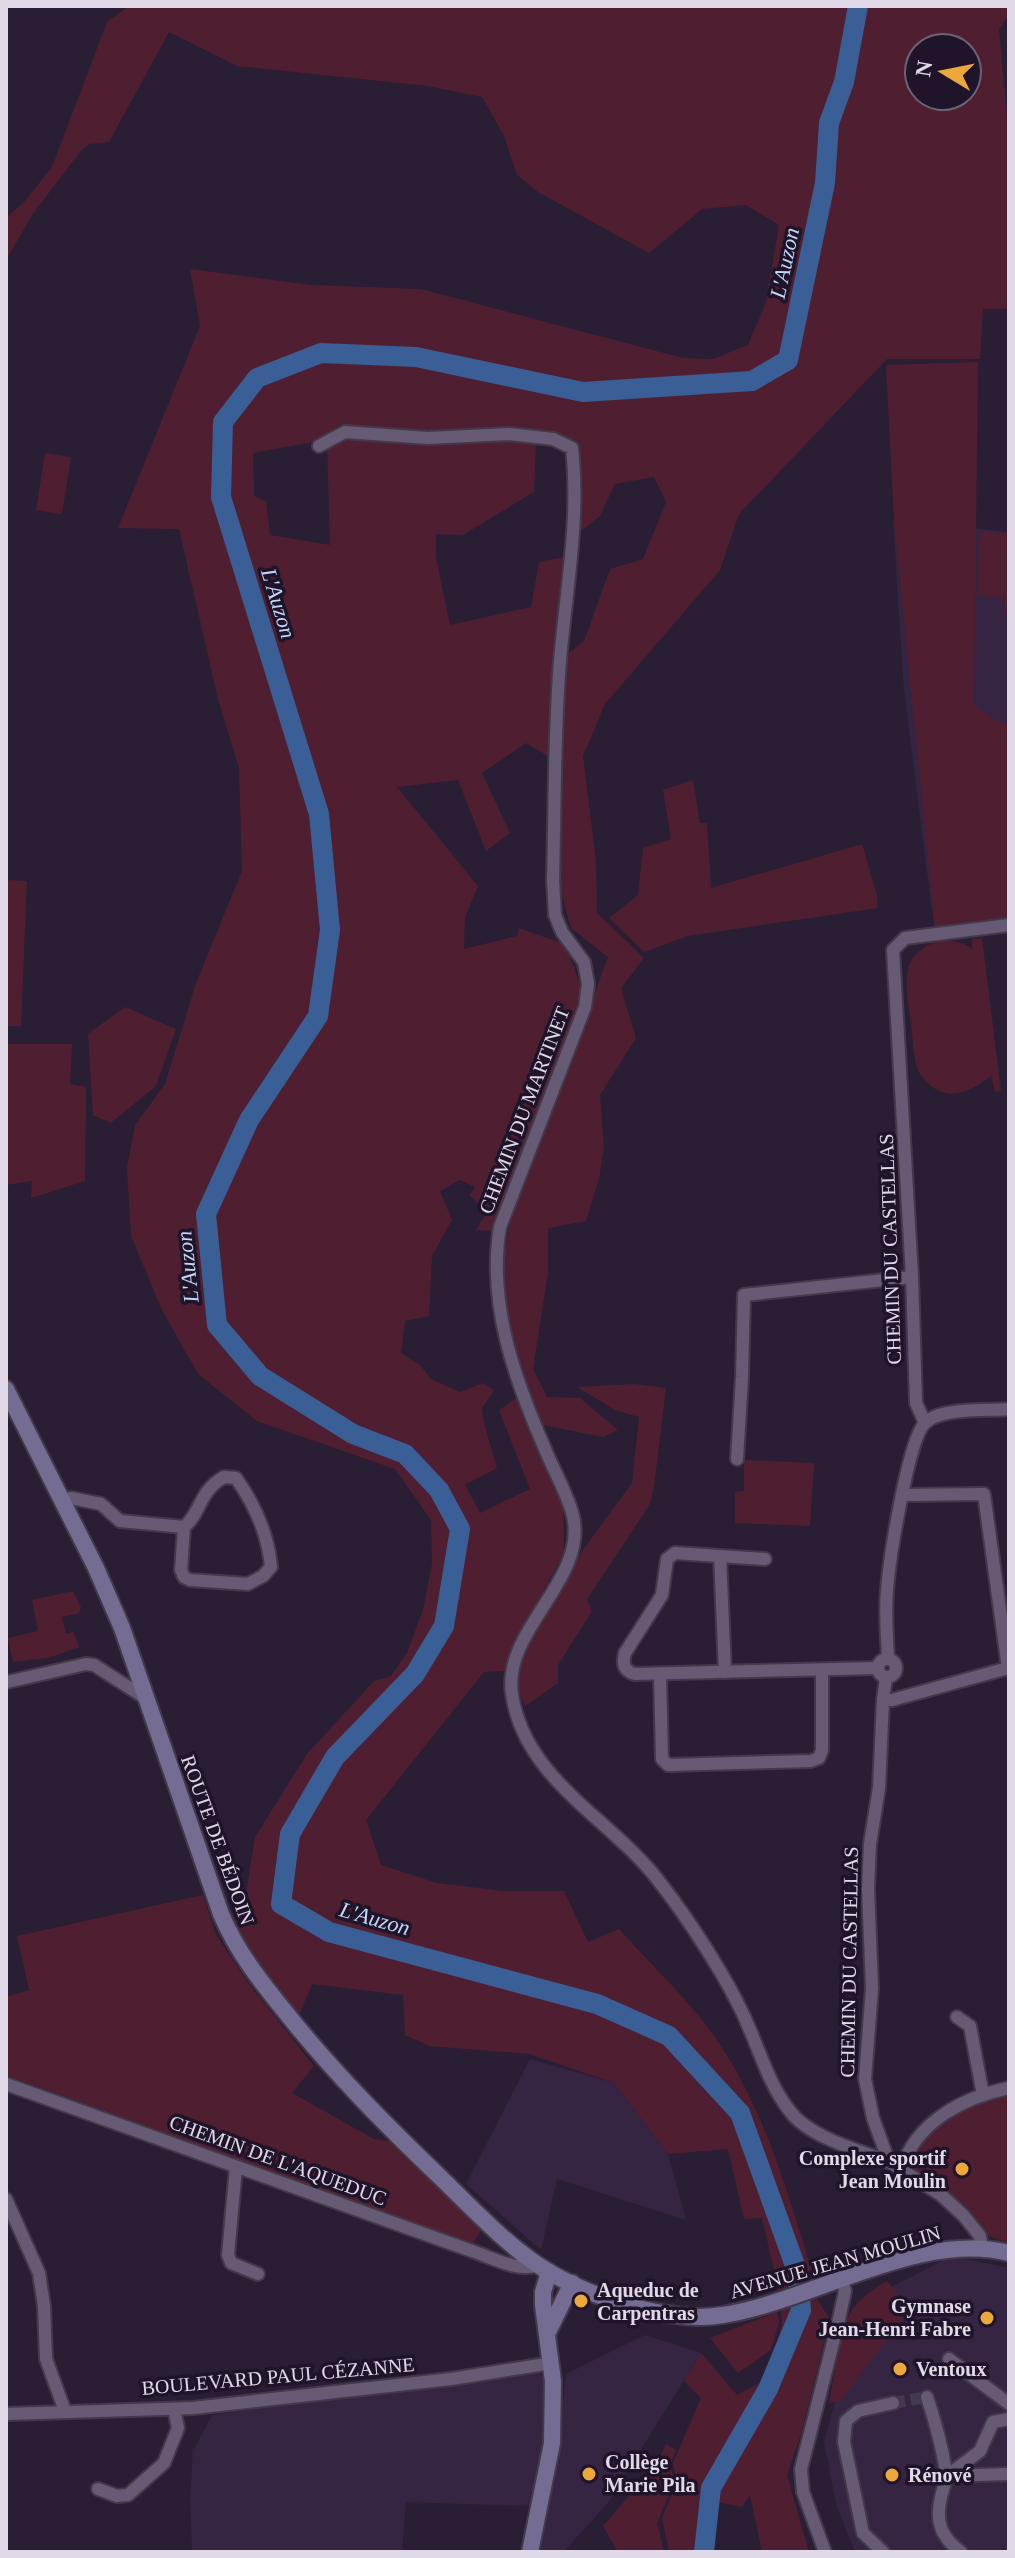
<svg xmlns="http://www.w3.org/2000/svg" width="1015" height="2558" viewBox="0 0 1015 2558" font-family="Georgia,serif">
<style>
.built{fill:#352542}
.green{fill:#4f1f31;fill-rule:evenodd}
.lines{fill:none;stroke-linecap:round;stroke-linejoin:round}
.river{stroke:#395f96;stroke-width:20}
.minor-tunnel{stroke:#453a4f;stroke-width:12;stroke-dasharray:12 6;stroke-linecap:butt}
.minor-casing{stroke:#44394c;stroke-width:16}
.secondary-casing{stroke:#44394c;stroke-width:20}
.minor{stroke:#675a74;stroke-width:12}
.secondary{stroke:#756c93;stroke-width:16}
.poi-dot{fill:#eda83b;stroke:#20142a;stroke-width:3}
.labels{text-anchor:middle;stroke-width:7;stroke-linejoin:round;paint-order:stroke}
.street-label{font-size:20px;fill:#e1d9e8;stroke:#20142a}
.poi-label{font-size:20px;font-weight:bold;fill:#e1d9e8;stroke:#20142a;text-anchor:start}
.water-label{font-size:22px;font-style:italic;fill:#c2d8f9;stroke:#20142a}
</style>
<rect width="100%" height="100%" fill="#2a1e34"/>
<g class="built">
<polygon points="893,520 1009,532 1009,915 934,926 904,690"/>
<polygon points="530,2059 614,2083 668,2154 686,2220 557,2179 541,2250 466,2184"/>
<polygon points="952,2256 1009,2268 1009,2552 855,2552 836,2504 824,2442 862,2302"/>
<polygon points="645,2335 701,2353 607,2504 563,2552 538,2552 559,2443 566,2374"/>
<polygon points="537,2371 546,2381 545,2445 533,2503 529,2506 406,2502 402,2552 192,2552 190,2498 193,2451 212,2415"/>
</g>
<g class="green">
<path d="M129 6H1009V14L999 30 1009 134V309H983L980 359H887L739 514 720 570 605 704 583 756 596 861 597 913 644 958 621 988 636 1038 600 1095 604 1147 599 1179 586 1221 548 1228V1273L533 1369 547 1397 580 1398 618 1430 603 1437 543 1425 563 1476 564 1553 512 1648 504 1671 484 1672 366 1820 381 1865 437 1883 504 1891H564L588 1942 619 1929C645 1958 673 1985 698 2015 760 2090 786 2187 814 2278L779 2291 762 2218 744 2219 728 2149 668 2154 614 2083 529 2054 430 2046 405 2035 403 1995 312 1984 298 2018 235 1929 246 1894 255 1837 307 1754 374 1681 391 1676 407 1653 423 1610 432 1564 431 1520 395 1469 257 1421 198 1374 162 1310 131 1236 127 1167 135 1125 165 1084 196 983 242 871 239 768 218 699 179 529 118 528 200 326 190 269 311 285 421 289 683 358 713 359 748 345 766 302 779 225 746 205 702 209 649 253 538 192 517 175 504 136 482 97 428 86 237 66 169 32 109 142 89 144 80 152 32 215 6 260V218L24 202 52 167 107 22ZM919 48H967V96H919ZM345 427 428 433 559 436 577 446 576 535 600 516 615 484 654 477 666 502 643 559 610 569 584 641 557 662 568 556 539 562 531 607 450 625 436 557V534L463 535 534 492 536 440 508 437 344 435 327 444 330 545 270 535 266 501 254 496 253 453 319 441ZM526 743 561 764 558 882 571 928 608 957 510 1222 506 1244 498 1261 509 1335 528 1390 499 1410 530 1489 480 1513 465 1485 497 1468 484 1423 482 1408 494 1390 483 1383 460 1392 431 1379 420 1365 401 1353 405 1321 429 1316 432 1256 452 1220 440 1191 460 1180 475 1187 470 1195 486 1214 476 1230 494 1231 577 1010 580 984 568 951 561 943 519 928 517 936 464 949 465 917 478 886 397 787 458 780 486 851 510 833 482 773Z"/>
<polygon points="978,362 974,705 997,721 1009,724 1009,914 1002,922 935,929 894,521 886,365"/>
<polygon points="45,453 71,457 62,514 36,510"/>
<polygon points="979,531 1009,534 1009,612 1006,612 1004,598 978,595"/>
<polygon points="693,780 700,823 707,823 711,888 862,844 877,895 878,908 688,936 644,952 609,918 638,895 643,848 671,839 663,790"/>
<polygon points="6,880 27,881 21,1026 6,1026"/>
<path d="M982 938 1001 1091 995 1092 991 1076C971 1091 948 1104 927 1082 923 1077 918 1073 917 1067 913 1054 913 1038 911 1024 909 1007 904 987 908 969 915 942 951 933 972 949V939Z"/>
<polygon points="125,1007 176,1029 156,1086 111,1123 93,1115 88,1034"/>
<polygon points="6,1044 72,1044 70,1084 86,1087 85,1181 31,1198 32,1181 6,1185"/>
<polygon points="634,1384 666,1388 654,1487 650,1504 587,1599 592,1611 558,1665 558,1683 525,1706 514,1677 534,1633 567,1578 572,1565 632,1483 639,1417 615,1410 577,1387"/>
<polygon points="744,1460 814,1463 810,1526 735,1523 735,1492 744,1491"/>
<polygon points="73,1591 81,1607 79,1613 62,1617 66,1634 74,1632 79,1647 48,1658 13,1662 8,1638 38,1631 32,1600"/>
<polygon points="203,1895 216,1935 249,1984 314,2066 292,2093 374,2139 390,2141 482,2228 473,2244 6,2075 6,1997 29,1990 17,1936"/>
<polygon points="1009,2094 1009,2243 990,2237 949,2195 916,2172 911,2161 912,2154 928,2132 938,2123 976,2104"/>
<path d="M887 2281 910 2310 889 2342 886 2340 841 2401 829 2403C834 2379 839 2330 852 2310 860 2298 875 2288 887 2281Z"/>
<polygon points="817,2299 830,2319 800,2437 787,2475 809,2552 762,2552 750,2495 742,2507 718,2502 714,2552 669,2552 662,2518 677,2482 673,2463 701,2398 684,2381 701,2353 737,2395 765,2380 782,2324 781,2310"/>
<polygon points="777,2312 779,2322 771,2350 738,2373 710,2338"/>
<polygon points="666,2444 676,2450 670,2465 675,2481 657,2523 664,2552 617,2550 603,2526 656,2465"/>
</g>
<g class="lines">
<polyline class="river" points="704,2552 711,2488 768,2389 801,2310 797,2271 740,2113 669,2036 597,2004 329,1932 281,1904 290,1834 335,1757 415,1674 444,1626 460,1529 439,1490 405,1454 353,1434 260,1376 217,1325 206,1214 249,1120 318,1016 330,930 319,814 221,497 223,422 257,378 321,353 416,357 583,392 752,381 788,360 825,183 829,123 844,82 858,6"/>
<polyline class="minor-tunnel" points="893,2403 927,2397"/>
<defs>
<g id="minor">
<path d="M319 446 345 432 428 438 509 434 553 439 572 448C580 519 566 590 560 661 554 733 555 807 553 880L555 915 562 932 584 962 588 984 585 1007 500 1227C487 1303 515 1380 545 1449 553 1469 568 1495 573 1516 588 1580 502 1630 512 1694 524 1779 610 1818 658 1880 688 1918 728 1979 747 2023 760 2052 769 2084 789 2110 809 2138 859 2150 889 2162"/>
<polyline points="925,1423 916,1403 912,1277 893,950 905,938 1009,925"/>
<polyline points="737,1459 742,1377 744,1295 912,1277"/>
<path d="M224 1477 236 1478C255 1505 268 1533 271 1567L263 1576 248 1584 190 1580 184 1577 181 1570 184 1527C202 1512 198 1492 224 1477Z"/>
<polyline points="63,1500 71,1498 101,1504 120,1521 184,1527"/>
<polyline points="720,1556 725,1672"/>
<path d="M765 1559 675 1553 667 1559 662 1595 625 1653C622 1664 624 1671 635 1674L878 1668"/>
<circle cx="887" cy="1668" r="9"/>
<path d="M888 1659C887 1637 885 1613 887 1591 889 1562 908 1439 925 1423 941 1407 987 1411 1009 1409"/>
<polyline points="660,1674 662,1759 668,1765 811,1761 819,1758 822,1750 822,1670"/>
<polyline points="886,1678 883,1700 879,1788 870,1844 868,1889 872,1988 865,2079 873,2118 889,2162 941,2195 963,2215 980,2236 982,2248"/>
<polyline points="7,1682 86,1664 94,1665 147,1699"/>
<polyline points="883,1700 892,1700 1008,1668 984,1494 903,1495"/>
<polyline points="957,2017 970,2026 983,2095"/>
<path d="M6 2084 472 2251C491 2257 519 2273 538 2265"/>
<polyline points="236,2167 228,2255 231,2263 258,2274"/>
<path d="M902 2168C916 2122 964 2097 1009 2088"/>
<polyline points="6,2199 39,2273 44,2306 46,2359 65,2411"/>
<polyline points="949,2359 1009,2404"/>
<path d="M927 2397C935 2421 942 2446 946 2472 947 2480 943 2488 941 2497 935 2522 941 2537 961 2552"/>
<polyline points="6,2414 193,2408 451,2379 552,2363"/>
<polyline points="947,2476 980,2451 993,2422 1009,2419"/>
<polyline points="947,2476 1009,2474"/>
<polyline points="98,2489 117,2496 128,2495 164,2463 178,2428 174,2409"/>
<polyline points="825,2552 803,2492 801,2469 839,2319 845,2291 842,2279"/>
<polyline points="883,2552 863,2533 844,2442 846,2421 858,2411 893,2403"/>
</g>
<g id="secondary">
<path d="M6 1389 96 1568 122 1628 221 1914C237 1952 261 1982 287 2014 334 2073 386 2125 440 2177 473 2209 510 2249 549 2272 593 2298 672 2324 723 2315 813 2301 919 2230 1009 2253"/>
<polyline points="548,2332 572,2283"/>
<polyline points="530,2552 552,2443 553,2381 543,2305 543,2292 549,2272"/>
</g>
</defs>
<use href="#minor" class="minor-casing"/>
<use href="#secondary" class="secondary-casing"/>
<use href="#minor" class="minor"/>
<use href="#secondary" class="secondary"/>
</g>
<g class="poi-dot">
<circle cx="962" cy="2169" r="8"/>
<circle cx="581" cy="2301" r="8"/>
<circle cx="987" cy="2318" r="8"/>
<circle cx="900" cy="2369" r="8"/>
<circle cx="589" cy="2474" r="8"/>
<circle cx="892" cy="2475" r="8"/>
</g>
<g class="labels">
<g class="street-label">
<text transform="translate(524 1110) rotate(-69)" y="7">CHEMIN DU MARTINET</text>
<text transform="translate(890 1249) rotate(-92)" y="7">CHEMIN DU CASTELLAS</text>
<text transform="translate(218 1840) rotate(70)" y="7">ROUTE DE BÉDOIN</text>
<text transform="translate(849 1962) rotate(-89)" y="7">CHEMIN DU CASTELLAS</text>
<text transform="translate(278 2160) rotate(20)" y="7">CHEMIN DE L'AQUEDUC</text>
<text transform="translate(835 2262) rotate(-16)" y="7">AVENUE JEAN MOULIN</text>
<text transform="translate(278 2376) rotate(-5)" y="7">BOULEVARD PAUL CÉZANNE</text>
</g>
<g class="poi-label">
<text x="946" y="2165" text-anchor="end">Complexe sportif<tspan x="946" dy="23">Jean Moulin</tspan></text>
<text x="597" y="2297">Aqueduc de<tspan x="597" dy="23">Carpentras</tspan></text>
<text x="971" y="2313" text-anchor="end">Gymnase<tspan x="971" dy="23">Jean-Henri Fabre</tspan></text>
<text x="916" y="2376">Ventoux</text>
<text x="605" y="2469">Collège<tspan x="605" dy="23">Marie Pila</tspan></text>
<text x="908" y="2482">Rénové</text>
</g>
<g class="water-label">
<text transform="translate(784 263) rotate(-78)" y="8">L'Auzon</text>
<text transform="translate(279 603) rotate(73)" y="8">L'Auzon</text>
<text transform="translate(187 1267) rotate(-96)" y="8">L'Auzon</text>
<text transform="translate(375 1918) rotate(16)" y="8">L'Auzon</text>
</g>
</g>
<rect width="1015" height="2558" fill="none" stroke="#e1d9e8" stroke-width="16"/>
<g transform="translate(943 72) rotate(280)"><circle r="38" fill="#20142a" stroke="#6d6376" stroke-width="2"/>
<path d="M0-6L14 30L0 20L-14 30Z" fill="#eda83b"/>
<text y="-12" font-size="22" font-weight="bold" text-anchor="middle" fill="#e1d9e8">N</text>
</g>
</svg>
